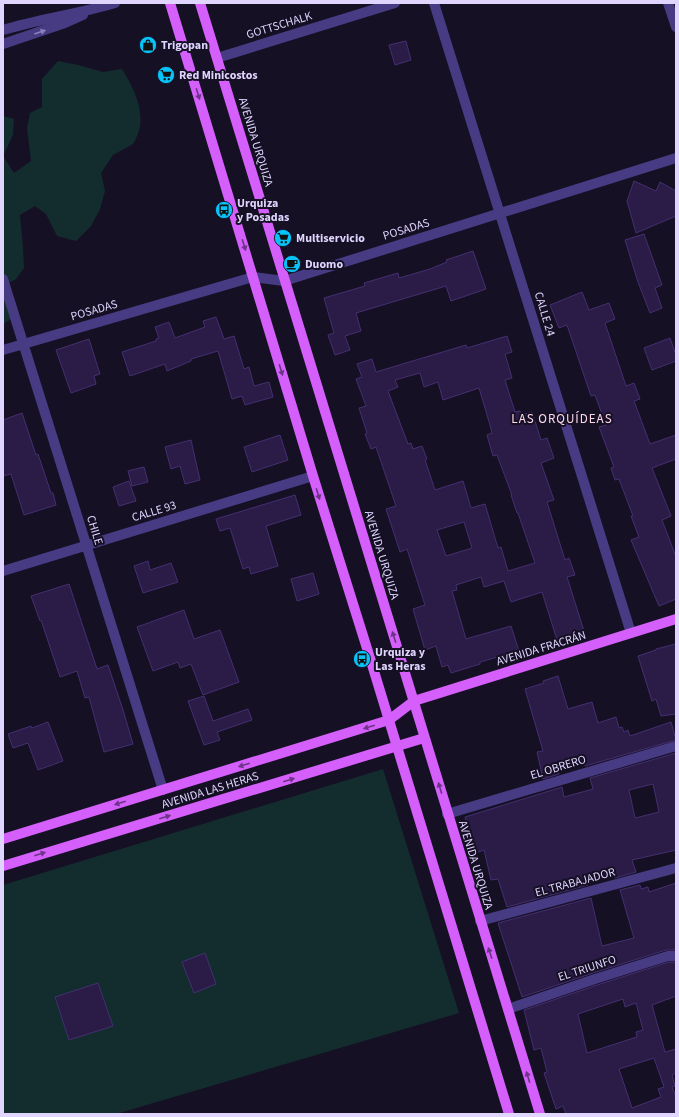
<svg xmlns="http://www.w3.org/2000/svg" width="679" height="1117" viewBox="0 0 679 1117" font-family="'Source Sans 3',sans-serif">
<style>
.green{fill:#132d2f}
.building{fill:#2a1c46;stroke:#442f71;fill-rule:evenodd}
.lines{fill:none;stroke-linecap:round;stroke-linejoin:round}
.minor{stroke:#473c83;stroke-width:10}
.major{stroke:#d45ffb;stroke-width:10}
.oneway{fill:#8b81ba}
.oneway2{fill:#6b3485}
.labels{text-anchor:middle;stroke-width:4;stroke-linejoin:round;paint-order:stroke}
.street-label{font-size:12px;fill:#dfd5fe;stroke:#161025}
.poi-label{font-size:12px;font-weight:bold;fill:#dfd5fe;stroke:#161025;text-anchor:start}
.neighbourhood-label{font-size:13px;letter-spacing:1px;fill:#fed7eb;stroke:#161025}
</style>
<rect width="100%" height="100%" fill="#161025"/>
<g class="green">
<path d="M58 61 78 65 103 72 122 69C132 86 143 105 140 126 139 132 136 139 133 144L113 155 101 173 105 191 100 209 91 226 76 241 57 236 46 214 35 206 20 215 23 248 24 268 16 279 3 286V156L14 173 31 161 27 128 30 113 42 107V79Z"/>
<polygon points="3,116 14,119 13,135 3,156"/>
<polygon points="3,299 10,301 14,317 3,324"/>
<polygon points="383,769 459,1013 116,1114 3,1114 3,885"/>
</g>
<g class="building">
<polygon points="406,41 411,60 395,65 389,45"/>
<polygon points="634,181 656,191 660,182 676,191 676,216 636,233 627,201"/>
<polygon points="644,234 662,285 655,288 662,308 650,313 638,282 625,240"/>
<polygon points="473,251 486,289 451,301 446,286 356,313 361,331 345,336 350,350 335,355 328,335 334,333 324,298 365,286 364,283 398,273 399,278 430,269 447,262 446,260"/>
<polygon points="582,292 589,310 609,303 615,319 605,323 626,386 634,383 640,399 634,401 650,444 676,435 676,459 652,468 671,516 662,520 676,557 676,599 659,606 631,540 639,537 631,516 633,516 619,479 615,480 611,468 614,467 599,427 606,425 595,395 591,396 567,325 559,328 550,305"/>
<polygon points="216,317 224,339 234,336 244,369 249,367 254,386 269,382 273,397 245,405 242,396 232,399 218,351 191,359 191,361 167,371 165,364 130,376 122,352 156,341 156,339 159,338 155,327 169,322 175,338 205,327 203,321"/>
<path d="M507 336 512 352 505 354 512 378 505 380 515 412 520 411 522 415 532 412 541 440 547 438 554 458 541 463 554 500 547 502 565 560 569 558 575 575 567 577 584 631 557 640 542 592 511 602 504 581 484 587 481 577 456 585 457 590 452 591 466 639 511 626 519 651 480 662V664L451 673 448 665 442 667 436 646 425 650 413 609 425 605 407 549 400 552 386 509 396 506 376 447 371 449 365 434 367 433 359 408 366 406 356 379 362 377 357 364 372 359 376 372 466 345 467 348ZM420 373 424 387 438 382 443 400 479 388 490 425 492 433 487 435 493 456 497 455 512 495H511L517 513H518L535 563 508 571 501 547 498 548 485 504 471 508 463 481 435 490 425 460 427 459 422 446 413 449 411 443 408 444 388 391 398 387 395 380ZM464 522 472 548 446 556 437 530Z"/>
<polygon points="670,338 676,355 676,361 652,370 644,348"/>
<polygon points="89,339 100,374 94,376 96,384 71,393 56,350"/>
<polygon points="22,413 36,455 38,454 51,493 53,493 56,505 24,515 11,474 3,476 3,420"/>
<polygon points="280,435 288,460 252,472 244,447"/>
<polygon points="191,440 200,480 185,484 180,466 171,469 165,447"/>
<polygon points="144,467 148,482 132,486 128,471"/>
<polygon points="129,481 136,501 119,506 113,487"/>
<polygon points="295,495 301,515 266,526 278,566 251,574 249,567 243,569 230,528 220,531 216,519"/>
<polygon points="148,561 150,570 171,563 178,582 143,593 134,566"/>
<polygon points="313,573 319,594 297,601 291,579"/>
<polygon points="69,584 97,669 108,665 123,710 133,744 104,752 89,697 85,698 77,671 60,677 41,620 40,621 31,596"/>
<polygon points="184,610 194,639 220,630 239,682 203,695 191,664 180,668 178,662 153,671 137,627"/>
<polygon points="676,644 676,714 661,716 656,699 652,701 638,656 656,650 656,649"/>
<polygon points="558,676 568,709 592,702 598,723 616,717 619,728 622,727 624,732 628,730 630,736 671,722 676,740 585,766 584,763 558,770 559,774 543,779 537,752 543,751 525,689 544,683 543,681"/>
<polygon points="204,696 213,721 248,709 252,720 217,732 220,740 204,745 188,701"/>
<polygon points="48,722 63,761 38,770 28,743 13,748 8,734 31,726 32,728"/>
<path d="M676 753V850L632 860 636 872 615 878 614 873 587 883 588 885 507 907 498 879 491 880 484 850 476 853 465 817 562 787 564 797 593 789 590 778ZM653 784 659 812 635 818 629 790Z"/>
<polygon points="676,883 676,950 666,950 593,973 522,997 498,923 591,898 602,946 634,938 620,890 640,885 641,889 648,887 649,892"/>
<polygon points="205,953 216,984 194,993 182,962"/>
<path d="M669 962H676V996L652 1005 665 1052 676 1049V1073L672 1075 675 1086 672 1087 676 1097V1114H566L563 1106 556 1109 544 1073 547 1072 541 1048 534 1050 524 1010 597 985ZM623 999 625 1007 636 1003 643 1030 636 1032 637 1037 587 1053 578 1014ZM654 1058 664 1087 658 1089 661 1097 632 1108 619 1069Z"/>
<polygon points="98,983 113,1026 69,1040 55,997"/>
</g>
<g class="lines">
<g class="minor">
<polyline points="434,3 631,633"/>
<polyline points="668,3 676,27"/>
<path d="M3 30C40 19 78 14 115 3"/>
<polyline points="3,44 65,23 83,15"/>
<polyline points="217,58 395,3"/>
<polyline points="3,279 163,790"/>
<polyline points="3,350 253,277 284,281 676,158"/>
<polyline points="3,571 313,476"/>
<polyline points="447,814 676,746"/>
<polyline points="480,921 676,868"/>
<polyline points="508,1009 595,979 668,956 676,956"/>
</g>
<g class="major">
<polyline points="170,3 313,476 370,658 509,1114"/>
<polyline points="200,3 540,1114"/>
<polyline points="3,839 389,720 414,701 676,619"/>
<polyline points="3,866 424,738"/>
</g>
</g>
<defs><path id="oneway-solid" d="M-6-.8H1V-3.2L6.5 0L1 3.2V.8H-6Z"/></defs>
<use class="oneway" href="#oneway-solid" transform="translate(40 32) rotate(-19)"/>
<g class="oneway2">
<use href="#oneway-solid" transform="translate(198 94) rotate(73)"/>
<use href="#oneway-solid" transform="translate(244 245) rotate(73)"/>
<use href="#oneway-solid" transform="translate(281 370) rotate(73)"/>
<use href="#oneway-solid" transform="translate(318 494) rotate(73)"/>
<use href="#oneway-solid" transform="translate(394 637) rotate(-107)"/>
<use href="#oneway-solid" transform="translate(369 727) rotate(163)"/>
<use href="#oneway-solid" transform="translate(244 765) rotate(163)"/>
<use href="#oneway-solid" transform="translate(289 780) rotate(-17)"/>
<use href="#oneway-solid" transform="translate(440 788) rotate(-107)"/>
<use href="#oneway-solid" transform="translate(120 803) rotate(163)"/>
<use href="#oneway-solid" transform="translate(165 817) rotate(-17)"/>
<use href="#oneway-solid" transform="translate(40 854) rotate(-17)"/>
<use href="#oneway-solid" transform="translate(490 953) rotate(-108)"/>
<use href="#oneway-solid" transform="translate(528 1077) rotate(-107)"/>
</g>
<defs>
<symbol id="shop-disc" viewBox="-11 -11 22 22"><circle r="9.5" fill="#07c3f8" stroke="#161025"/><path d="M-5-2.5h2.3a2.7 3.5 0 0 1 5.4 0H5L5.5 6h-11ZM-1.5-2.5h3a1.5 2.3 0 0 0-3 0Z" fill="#111"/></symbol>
<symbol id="supermarket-disc" viewBox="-11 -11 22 22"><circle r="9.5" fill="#07c3f8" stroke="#161025"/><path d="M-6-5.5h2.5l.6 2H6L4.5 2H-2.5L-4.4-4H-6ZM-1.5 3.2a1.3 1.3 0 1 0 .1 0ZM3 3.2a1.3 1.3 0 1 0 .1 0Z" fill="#111"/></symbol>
<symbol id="bus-disc" viewBox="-11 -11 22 22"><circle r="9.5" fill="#07c3f8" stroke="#161025"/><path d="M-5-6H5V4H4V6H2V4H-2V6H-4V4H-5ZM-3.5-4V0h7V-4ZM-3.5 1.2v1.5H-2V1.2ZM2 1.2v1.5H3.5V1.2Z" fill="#111"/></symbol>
<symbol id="cafe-disc" viewBox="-11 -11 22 22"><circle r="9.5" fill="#07c3f8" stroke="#161025"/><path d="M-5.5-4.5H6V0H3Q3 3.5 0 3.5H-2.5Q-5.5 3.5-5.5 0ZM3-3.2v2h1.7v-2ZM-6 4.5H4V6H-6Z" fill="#111"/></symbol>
</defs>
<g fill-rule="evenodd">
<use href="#shop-disc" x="138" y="35" width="20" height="20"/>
<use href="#supermarket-disc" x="156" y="65" width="20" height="20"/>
<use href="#bus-disc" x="214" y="200" width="20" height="20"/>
<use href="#supermarket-disc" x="273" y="228" width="20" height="20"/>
<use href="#cafe-disc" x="282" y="254" width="20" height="20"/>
<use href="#bus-disc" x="352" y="649" width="20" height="20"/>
</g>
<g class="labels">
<g class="street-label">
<text transform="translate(279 25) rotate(-17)" y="4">GOTTSCHALK</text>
<text transform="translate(256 142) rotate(73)" y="4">AVENIDA URQUIZA</text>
<text transform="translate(406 229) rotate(-17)" y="4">POSADAS</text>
<text transform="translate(94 310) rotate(-16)" y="4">POSADAS</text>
<text transform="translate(545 314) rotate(73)" y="4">CALLE 24</text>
<text transform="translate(154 511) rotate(-17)" y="4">CALLE 93</text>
<text transform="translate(95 530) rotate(73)" y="4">CHILE</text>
<text transform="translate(382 555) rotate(73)" y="4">AVENIDA URQUIZA</text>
<text transform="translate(541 648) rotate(-17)" y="4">AVENIDA FRACRÁN</text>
<text transform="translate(558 767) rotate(-17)" y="4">EL OBRERO</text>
<text transform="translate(210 790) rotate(-17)" y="4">AVENIDA LAS HERAS</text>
<text transform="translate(476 865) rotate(73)" y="4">AVENIDA URQUIZA</text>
<text transform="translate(575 882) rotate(-15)" y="4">EL TRABAJADOR</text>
<text transform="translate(587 968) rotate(-18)" y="4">EL TRIUNFO</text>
</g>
<g class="poi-label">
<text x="161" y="49">Trigopan</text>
<text x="179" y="79">Red Minicostos</text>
<text x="237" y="207">Urquiza<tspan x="237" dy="14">y Posadas</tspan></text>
<text x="296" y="242">Multiservicio</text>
<text x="305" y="268">Duomo</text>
<text x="375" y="656">Urquiza y<tspan x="375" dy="14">Las Heras</tspan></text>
</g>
<g class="neighbourhood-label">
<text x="562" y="423">LAS ORQUÍDEAS</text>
</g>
</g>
<rect width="679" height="1117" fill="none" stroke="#dfd5fe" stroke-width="8"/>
</svg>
